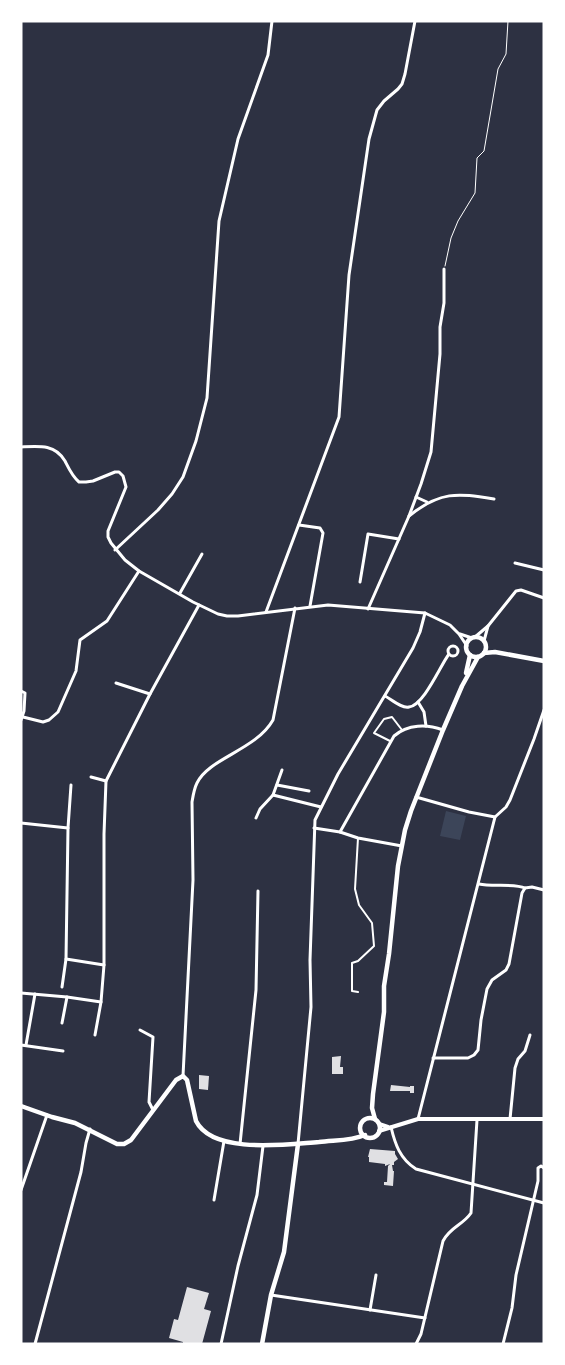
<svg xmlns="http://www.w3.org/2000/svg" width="565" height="1365" viewBox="0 0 565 1365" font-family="Georgia,serif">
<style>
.green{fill:#3c4559}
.building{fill:#e0e0e3}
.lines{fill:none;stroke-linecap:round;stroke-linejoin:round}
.path{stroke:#fff;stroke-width:1}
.service{stroke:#fff;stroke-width:2}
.minor{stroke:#fff;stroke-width:3}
.tertiary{stroke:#fff;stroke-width:4}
.secondary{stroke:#fff;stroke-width:4.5}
</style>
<rect width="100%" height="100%" fill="#2d3142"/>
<polygon class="green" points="446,811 466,816 460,840 440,836"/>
<g class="building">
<polygon points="341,1056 340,1067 343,1067 343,1074 332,1074 332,1057"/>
<polygon points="199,1075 209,1076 208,1090 199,1089"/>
<polygon points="391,1085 410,1087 410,1086 414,1086 414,1093 410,1093 410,1091 390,1091"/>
<polygon points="370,1149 395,1151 395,1154 398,1159 394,1162 394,1165 392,1165 393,1171 394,1171 393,1186 384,1185 384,1182 387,1182 388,1166 390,1164 385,1166 385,1164 369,1162 369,1157 368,1157"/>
<polygon points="187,1287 209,1293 204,1309 211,1311 202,1344 183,1344 183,1342 169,1338 174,1319 178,1320"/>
</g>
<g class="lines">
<polyline class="path" points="445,266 451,238 458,221 475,193 477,158 484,151 498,69 506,54 508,21"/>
<g class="service">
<polyline points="390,741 374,733 384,719 392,717 402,730"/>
<polyline points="358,992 352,991 352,963 358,961 374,946 372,923 359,905 355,889 358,838"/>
</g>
<g class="minor">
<path d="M21 447C39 446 55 444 65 461 69 469 72 476 79 482H86L93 481 115 472H119L123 476 126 487 108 531V537L111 543 125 560 139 571 193 602 218 614 227 616H238L328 605 425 613 450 625 459 634 467 646"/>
<polyline points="416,497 427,502"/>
<path d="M409 516C440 491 457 493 494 499"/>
<polyline points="299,525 320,528 323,533 310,606"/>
<polyline points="115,550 158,510 172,494 183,477 196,441 207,398 219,221 238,139 268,55 272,21"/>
<polyline points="515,563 544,570"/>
<polyline points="360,582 368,534 399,539"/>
<polyline points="180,593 202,554"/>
<polyline points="368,609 409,516 421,484 431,452 440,354 440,327 444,303 444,269"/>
<polyline points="266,612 339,417 349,275 369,139 377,110 384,101 398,89 402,84 405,74 415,21"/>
<polyline points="460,634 472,638"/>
<polyline points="475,637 488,626 516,591 521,590 544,598"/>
<polyline points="484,641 488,626"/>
<circle cx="453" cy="651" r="5"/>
<polyline points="116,683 150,694"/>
<polyline points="21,691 25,693 24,711 21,720"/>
<path d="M385 696C391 699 402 709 409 707 424 705 440 666 449 654"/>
<polyline points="418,702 424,712 426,726"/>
<polyline points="23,717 43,722 49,720 58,712 76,671 80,640 107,621 139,571"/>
<polyline points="91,777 106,781"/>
<polyline points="277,785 309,791"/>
<polyline points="273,795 321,807"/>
<polyline points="416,797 469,812 495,817"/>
<polyline points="256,818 260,809 273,795 282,770"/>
<polyline points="21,823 68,828"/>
<polyline points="314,828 340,832 358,838 402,846"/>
<path d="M340 832 394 736C408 724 427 724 443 730"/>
<path d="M479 884C492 887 514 883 525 888L532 887 544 890"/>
<polyline points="66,959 104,965"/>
<polyline points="62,987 66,959 68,828 71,785"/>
<polyline points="21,993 67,997 101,1002"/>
<polyline points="62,1023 67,997"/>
<polyline points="140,1030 153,1037 149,1102 153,1110"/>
<polyline points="95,1035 101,1002 104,965 104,834 106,781 150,694 199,605"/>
<polyline points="21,1045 63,1051"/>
<polyline points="26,1045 35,994"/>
<polyline points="433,1058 468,1058 474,1055 478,1050 481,1020 487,989 492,980 506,970 509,964 522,893 525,888"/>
<path d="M183 1076 193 880 192 802C193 796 194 789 197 783 209 758 256 750 273 720L295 608"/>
<polyline points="418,1119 495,817 506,807 510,800 534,739 544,710"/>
<polyline points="510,1119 515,1068 518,1059 525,1051 530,1035"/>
<path d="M391 1127C395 1144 400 1159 416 1169L544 1203"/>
<polyline points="240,1144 256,990 258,891"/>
<polyline points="298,1144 311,1007 310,960 315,820 338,774 413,648 420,632 425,613"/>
<polyline points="21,1190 47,1115"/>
<polyline points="214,1200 224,1141"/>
<polyline points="271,1295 425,1318"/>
<polyline points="370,1310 376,1275"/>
<polyline points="35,1344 81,1172 86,1143 90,1129"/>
<polyline points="221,1344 238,1266 257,1195 263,1146"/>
<path d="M416 1344 421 1334 443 1241C450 1227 463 1225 471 1213L477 1120"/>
<polyline points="503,1344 512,1308 516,1275 538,1181 538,1168 541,1166 544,1168"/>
</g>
<g class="tertiary">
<polyline points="379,1124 388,1127"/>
<polyline points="379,1131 418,1119 544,1119"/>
</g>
<g class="secondary">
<circle cx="476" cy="647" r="10"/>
<polyline points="484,653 495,652 544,661"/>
<polyline points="466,673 470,655"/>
<path d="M21 1106 52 1117 75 1123 117 1144H124L131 1140 176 1080 183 1076 187 1080 196 1121C213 1155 288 1144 319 1142 334 1140 351 1141 365 1135"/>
<circle cx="370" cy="1128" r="10"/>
<polyline points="375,1119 372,1108 373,1094 384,1012 384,986 389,954 398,866 405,830 411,811 443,730 462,686 478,657"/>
<polyline points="262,1344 271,1295 284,1252 298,1144"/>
</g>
</g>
<rect width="565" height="1365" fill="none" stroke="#ffffff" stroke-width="45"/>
</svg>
